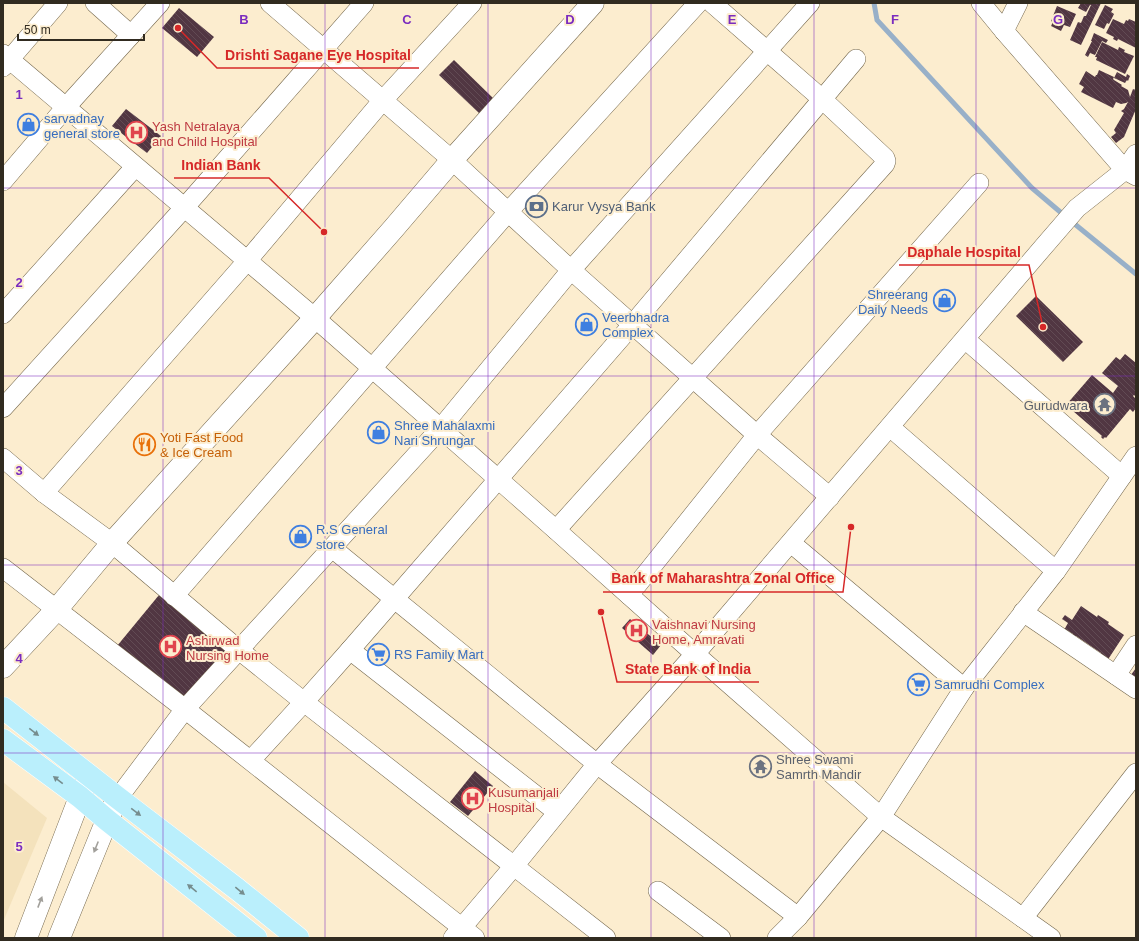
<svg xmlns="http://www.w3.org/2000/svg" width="1139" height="941" viewBox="0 0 1139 941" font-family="Arial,sans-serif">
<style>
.built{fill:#f4e2bc}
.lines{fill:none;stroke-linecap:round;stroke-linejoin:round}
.stream{stroke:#98b0c8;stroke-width:5}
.building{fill:url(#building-back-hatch)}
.minor-casing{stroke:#74674c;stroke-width:20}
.tertiary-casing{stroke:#74674c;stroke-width:23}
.primary-casing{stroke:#fff;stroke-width:23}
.minor{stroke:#fff;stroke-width:19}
.tertiary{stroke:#fff;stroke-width:22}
.primary{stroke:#baeffc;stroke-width:22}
.oneway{fill:#768d8e}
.oneway2{fill:#a2a09b}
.grid{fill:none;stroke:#7b2cbf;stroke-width:1;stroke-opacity:0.55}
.labels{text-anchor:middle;stroke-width:4;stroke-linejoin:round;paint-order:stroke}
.shop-label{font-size:13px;fill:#366cbe;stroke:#fcedcf;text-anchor:start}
.health-label{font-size:13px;fill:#be3a42;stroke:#fcedcf;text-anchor:start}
.service-label{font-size:13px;fill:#4e5e75;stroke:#fcedcf;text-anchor:start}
.worship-label{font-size:13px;fill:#5b616d;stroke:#fcedcf;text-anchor:end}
.food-label{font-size:13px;fill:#c56008;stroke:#fcedcf;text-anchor:start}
.grid-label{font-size:13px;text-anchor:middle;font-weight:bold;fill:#7b2cbf;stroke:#fcedcf;stroke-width:4;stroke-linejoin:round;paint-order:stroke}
.leader{fill:none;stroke:#d62828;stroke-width:1.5}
.callout-dot{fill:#d62828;stroke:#fcedcf;stroke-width:1.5}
.callout-label{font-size:14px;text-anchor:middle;font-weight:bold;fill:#d62828;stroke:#fcedcf;stroke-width:4;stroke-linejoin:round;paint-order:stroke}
</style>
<defs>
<pattern id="building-back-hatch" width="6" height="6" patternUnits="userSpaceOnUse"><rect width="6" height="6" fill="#513642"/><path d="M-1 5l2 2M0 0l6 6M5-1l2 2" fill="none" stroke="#624b54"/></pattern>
</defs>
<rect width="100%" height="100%" fill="#fcedcf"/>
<polygon class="built" points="3,782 47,818 3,922"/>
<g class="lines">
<g class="stream">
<polyline points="874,3 877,20 1032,188 1065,216"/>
<polyline points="1071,221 1136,274"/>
</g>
</g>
<g class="building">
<polygon points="1081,3 1088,4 1086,3 1101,3 1081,45 1070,40 1078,22 1081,23 1084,16 1086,16 1091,5 1090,5 1086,12 1078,8"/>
<polygon points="1105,5 1113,9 1111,12 1114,14 1109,24 1107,23 1104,29 1095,25"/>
<polygon points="1057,6 1076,14 1070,27 1064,25 1061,31 1051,26 1053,22 1051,21"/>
<polygon points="179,8 214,37 197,57 162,28"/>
<polygon points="1113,19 1124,24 1126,20 1128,21 1129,19 1136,22 1136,48 1118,39 1117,41 1113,39 1114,37 1106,33"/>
<polygon points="1094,33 1108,40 1106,43 1102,41 1095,55 1090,53 1088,57 1085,55 1092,41 1091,41"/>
<polygon points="1102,42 1118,50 1119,47 1125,50 1124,52 1134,56 1125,74 1096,60 1097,57 1095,57"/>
<polygon points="454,60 495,100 481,115 439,75"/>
<polygon points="1099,70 1114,77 1113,79 1114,80 1122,85 1121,86 1128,90 1130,97 1133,89 1136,90 1136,109 1124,137 1116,143 1111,137 1116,133 1114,130 1124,113 1121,111 1124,109 1128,102 1126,103 1121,104 1116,102 1113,108 1081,92 1084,87 1079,84 1086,71 1095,77 1096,75 1097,75"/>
<polygon points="1117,72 1126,77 1127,74 1130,76 1128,81 1127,80 1125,83 1114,78"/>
<polygon points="126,109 161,136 147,153 112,126"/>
<polygon points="1036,296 1083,342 1063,362 1016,316"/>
<polygon points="1125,354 1136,363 1136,397 1134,395 1133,396 1136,399 1136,408 1133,412 1130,409 1106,438 1105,437 1103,439 1101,437 1102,436 1066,405 1092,375 1113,393 1118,386 1102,373 1116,357 1120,360"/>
<polygon points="159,595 227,650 185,702 117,646"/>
<polygon points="1081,606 1097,617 1098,615 1109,622 1108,624 1124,635 1107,661 1099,656 1101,653 1076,636 1076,638 1072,635 1073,634 1068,631 1067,632 1064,630 1068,623 1062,619 1065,615 1072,620"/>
<polygon points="630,619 661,645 653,655 622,628"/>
<polygon points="1136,668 1136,685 1128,679"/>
<polygon points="475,771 493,786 468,816 450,802"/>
</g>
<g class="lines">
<defs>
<g id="minor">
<polyline points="95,3 131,35"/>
<polyline points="270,3 452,160 571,270 757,435 830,497"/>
<polyline points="981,3 1004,31 1125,170 1136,176"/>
<polyline points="1004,31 1018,3"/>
<polyline points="3,54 315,318 556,530 695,654 881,817 1051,938"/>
<polyline points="3,67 58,3"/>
<polyline points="3,181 66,107 160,3"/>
<polyline points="3,314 135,167"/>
<polyline points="965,339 1122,476"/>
<polyline points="3,408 184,208 364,3"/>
<polyline points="890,427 1056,571"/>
<polyline points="3,458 44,493 112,543 239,650 304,702 606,938"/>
<polyline points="44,493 247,261 383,100 472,3"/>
<polyline points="556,530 885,164 886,161 885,158 822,99 712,3"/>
<polyline points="791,543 964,688"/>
<polyline points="332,548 597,764 798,917"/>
<polyline points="3,568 185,709 475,938"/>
<polyline points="629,595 757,435 979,183"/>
<polyline points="174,596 508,212 698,3"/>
<polyline points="1023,612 1136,689"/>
<polyline points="350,650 557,812"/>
<polyline points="1116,675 1136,645"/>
<polyline points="251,760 304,702 350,650 632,325 856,59"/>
<polyline points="118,798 185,709 440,429 571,270 810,3"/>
<polyline points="658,891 721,938"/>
<polyline points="1023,918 1136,773"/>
<polyline points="453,938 514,866 597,764 695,654 1045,245 1077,208 1125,170 1136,154"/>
<polyline points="777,938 798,917 881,817 964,688 1056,571 1136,456"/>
</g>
<g id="tertiary">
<polyline points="3,667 57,609 112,543 315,318 394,228 452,160 593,3"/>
<polyline points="26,938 80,797 87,781"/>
<polyline points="59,938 107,820 118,798"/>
</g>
<g id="primary">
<polyline points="3,708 118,798 237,889 298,938"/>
<polyline points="3,740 80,797 107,820 256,938"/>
</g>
</defs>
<use href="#minor" class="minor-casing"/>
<use href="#tertiary" class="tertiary-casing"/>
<use href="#primary" class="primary-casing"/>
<use href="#minor" class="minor"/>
<use href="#tertiary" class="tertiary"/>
<use href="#primary" class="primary"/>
</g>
<defs><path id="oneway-solid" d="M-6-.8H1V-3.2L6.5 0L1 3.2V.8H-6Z"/></defs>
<g class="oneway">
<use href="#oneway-solid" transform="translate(34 732) rotate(38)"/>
<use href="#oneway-solid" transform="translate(58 780) rotate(-143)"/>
<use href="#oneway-solid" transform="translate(136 812) rotate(37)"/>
<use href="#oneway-solid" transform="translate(192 888) rotate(-141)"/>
<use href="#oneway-solid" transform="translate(240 891) rotate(39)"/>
</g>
<g class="oneway2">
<use href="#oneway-solid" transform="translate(96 847) rotate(112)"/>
<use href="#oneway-solid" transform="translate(40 902) rotate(-69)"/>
</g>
<path class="grid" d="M163 3V938M325 3V938M488 3V938M651 3V938M814 3V938M976 3V938M3 188H1136M3 376H1136M3 565H1136M3 753H1136"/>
<defs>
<symbol id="shop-ring" viewBox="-11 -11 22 22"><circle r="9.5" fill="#fcedcf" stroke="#3f7fe0" stroke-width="1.5"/><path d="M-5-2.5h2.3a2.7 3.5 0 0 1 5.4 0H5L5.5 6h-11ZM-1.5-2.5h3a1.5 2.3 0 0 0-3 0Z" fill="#3f7fe0"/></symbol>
<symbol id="hospital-ring" viewBox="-11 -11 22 22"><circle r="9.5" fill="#fcedcf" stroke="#e0444e" stroke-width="1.5"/><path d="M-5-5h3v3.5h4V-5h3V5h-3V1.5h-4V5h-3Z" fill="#e0444e"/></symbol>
<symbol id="bank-ring" viewBox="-11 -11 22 22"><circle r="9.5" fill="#fcedcf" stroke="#5c6f8a" stroke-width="1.5"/><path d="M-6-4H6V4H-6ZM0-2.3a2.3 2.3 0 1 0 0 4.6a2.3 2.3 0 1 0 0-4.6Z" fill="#5c6f8a"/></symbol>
<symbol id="temple-ring" viewBox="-11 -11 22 22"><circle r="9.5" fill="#fcedcf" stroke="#6b7280" stroke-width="1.5"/><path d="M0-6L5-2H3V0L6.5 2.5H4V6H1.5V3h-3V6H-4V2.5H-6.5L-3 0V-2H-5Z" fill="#6b7280"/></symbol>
<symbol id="restaurant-ring" viewBox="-11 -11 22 22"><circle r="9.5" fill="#fcedcf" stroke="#e8710a" stroke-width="1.5"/><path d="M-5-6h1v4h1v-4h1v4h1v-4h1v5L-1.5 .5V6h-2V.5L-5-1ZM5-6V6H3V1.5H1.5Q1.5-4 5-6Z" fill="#e8710a"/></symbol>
<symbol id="supermarket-ring" viewBox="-11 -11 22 22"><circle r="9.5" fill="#fcedcf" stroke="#3f7fe0" stroke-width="1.5"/><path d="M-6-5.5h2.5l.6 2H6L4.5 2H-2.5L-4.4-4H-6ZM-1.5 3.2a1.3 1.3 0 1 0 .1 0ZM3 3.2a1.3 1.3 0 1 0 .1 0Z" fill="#3f7fe0"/></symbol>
</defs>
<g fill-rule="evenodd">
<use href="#shop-ring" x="16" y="112" width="25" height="25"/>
<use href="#hospital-ring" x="124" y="120" width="25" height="25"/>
<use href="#bank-ring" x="524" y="194" width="25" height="25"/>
<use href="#shop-ring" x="932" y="288" width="25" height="25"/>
<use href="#shop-ring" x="574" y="312" width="25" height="25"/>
<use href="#temple-ring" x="1092" y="392" width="25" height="25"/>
<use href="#shop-ring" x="366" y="420" width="25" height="25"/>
<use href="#restaurant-ring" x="132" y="432" width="25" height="25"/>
<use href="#shop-ring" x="288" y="524" width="25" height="25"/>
<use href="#hospital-ring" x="624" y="618" width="25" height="25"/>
<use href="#hospital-ring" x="158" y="634" width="25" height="25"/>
<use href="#supermarket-ring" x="366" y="642" width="25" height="25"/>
<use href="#supermarket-ring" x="906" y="672" width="25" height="25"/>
<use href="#temple-ring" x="748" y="754" width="25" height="25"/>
<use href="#hospital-ring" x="460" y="786" width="25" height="25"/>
</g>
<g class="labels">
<g class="shop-label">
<text x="44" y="123">sarvadnay<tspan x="44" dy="15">general store</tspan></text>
<text x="928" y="299" text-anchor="end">Shreerang<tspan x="928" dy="15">Daily Needs</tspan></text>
<text x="602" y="322">Veerbhadra<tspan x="602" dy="15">Complex</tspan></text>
<text x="394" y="430">Shree Mahalaxmi<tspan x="394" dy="15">Nari Shrungar</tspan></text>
<text x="316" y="534">R.S General<tspan x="316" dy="15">store</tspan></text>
<text x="394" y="659">RS Family Mart</text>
<text x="934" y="689">Samrudhi Complex</text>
</g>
<g class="health-label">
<text x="152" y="131">Yash Netralaya<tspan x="152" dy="15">and Child Hospital</tspan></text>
<text x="652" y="629">Vaishnavi Nursing<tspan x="652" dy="15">Home, Amravati</tspan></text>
<text x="186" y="645">Ashirwad<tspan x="186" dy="15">Nursing Home</tspan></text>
<text x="488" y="797">Kusumanjali<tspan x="488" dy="15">Hospital</tspan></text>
</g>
<g class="service-label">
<text x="552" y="211">Karur Vysya Bank</text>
</g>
<g class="worship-label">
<text x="1088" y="410">Gurudwara</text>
<text x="776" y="764" text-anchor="start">Shree Swami<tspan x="776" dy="15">Samrth Mandir</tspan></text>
</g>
<g class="food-label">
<text x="160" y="442">Yoti Fast Food<tspan x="160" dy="15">&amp; Ice Cream</tspan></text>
</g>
</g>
<g class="grid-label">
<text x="244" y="24">B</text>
<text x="407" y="24">C</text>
<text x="570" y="24">D</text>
<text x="732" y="24">E</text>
<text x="895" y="24">F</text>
<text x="1058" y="24">G</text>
<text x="19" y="99">1</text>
<text x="19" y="287">2</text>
<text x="19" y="475">3</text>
<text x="19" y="663">4</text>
<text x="19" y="851">5</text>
</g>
<path class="leader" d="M178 28L217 68H419M324 232L269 178H174M1043 327L1029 265H899M851 527L843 592H603M601 612L617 682H759"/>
<g class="callout-dot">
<circle cx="178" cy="28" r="4"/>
<circle cx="324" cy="232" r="4"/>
<circle cx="1043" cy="327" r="4"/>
<circle cx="851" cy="527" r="4"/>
<circle cx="601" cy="612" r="4"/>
</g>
<g class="callout-label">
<text x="318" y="60">Drishti Sagane Eye Hospital</text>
<text x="221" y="170">Indian Bank</text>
<text x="964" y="257">Daphale Hospital</text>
<text x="723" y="583">Bank of Maharashtra Zonal Office</text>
<text x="688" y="674">State Bank of India</text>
</g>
<rect width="1139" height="941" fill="none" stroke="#312b20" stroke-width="8"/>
<path d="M18 34v6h126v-6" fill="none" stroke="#312b20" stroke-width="2"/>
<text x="24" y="34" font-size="12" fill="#312b20" stroke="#fcedcf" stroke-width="3" paint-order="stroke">50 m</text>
</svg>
